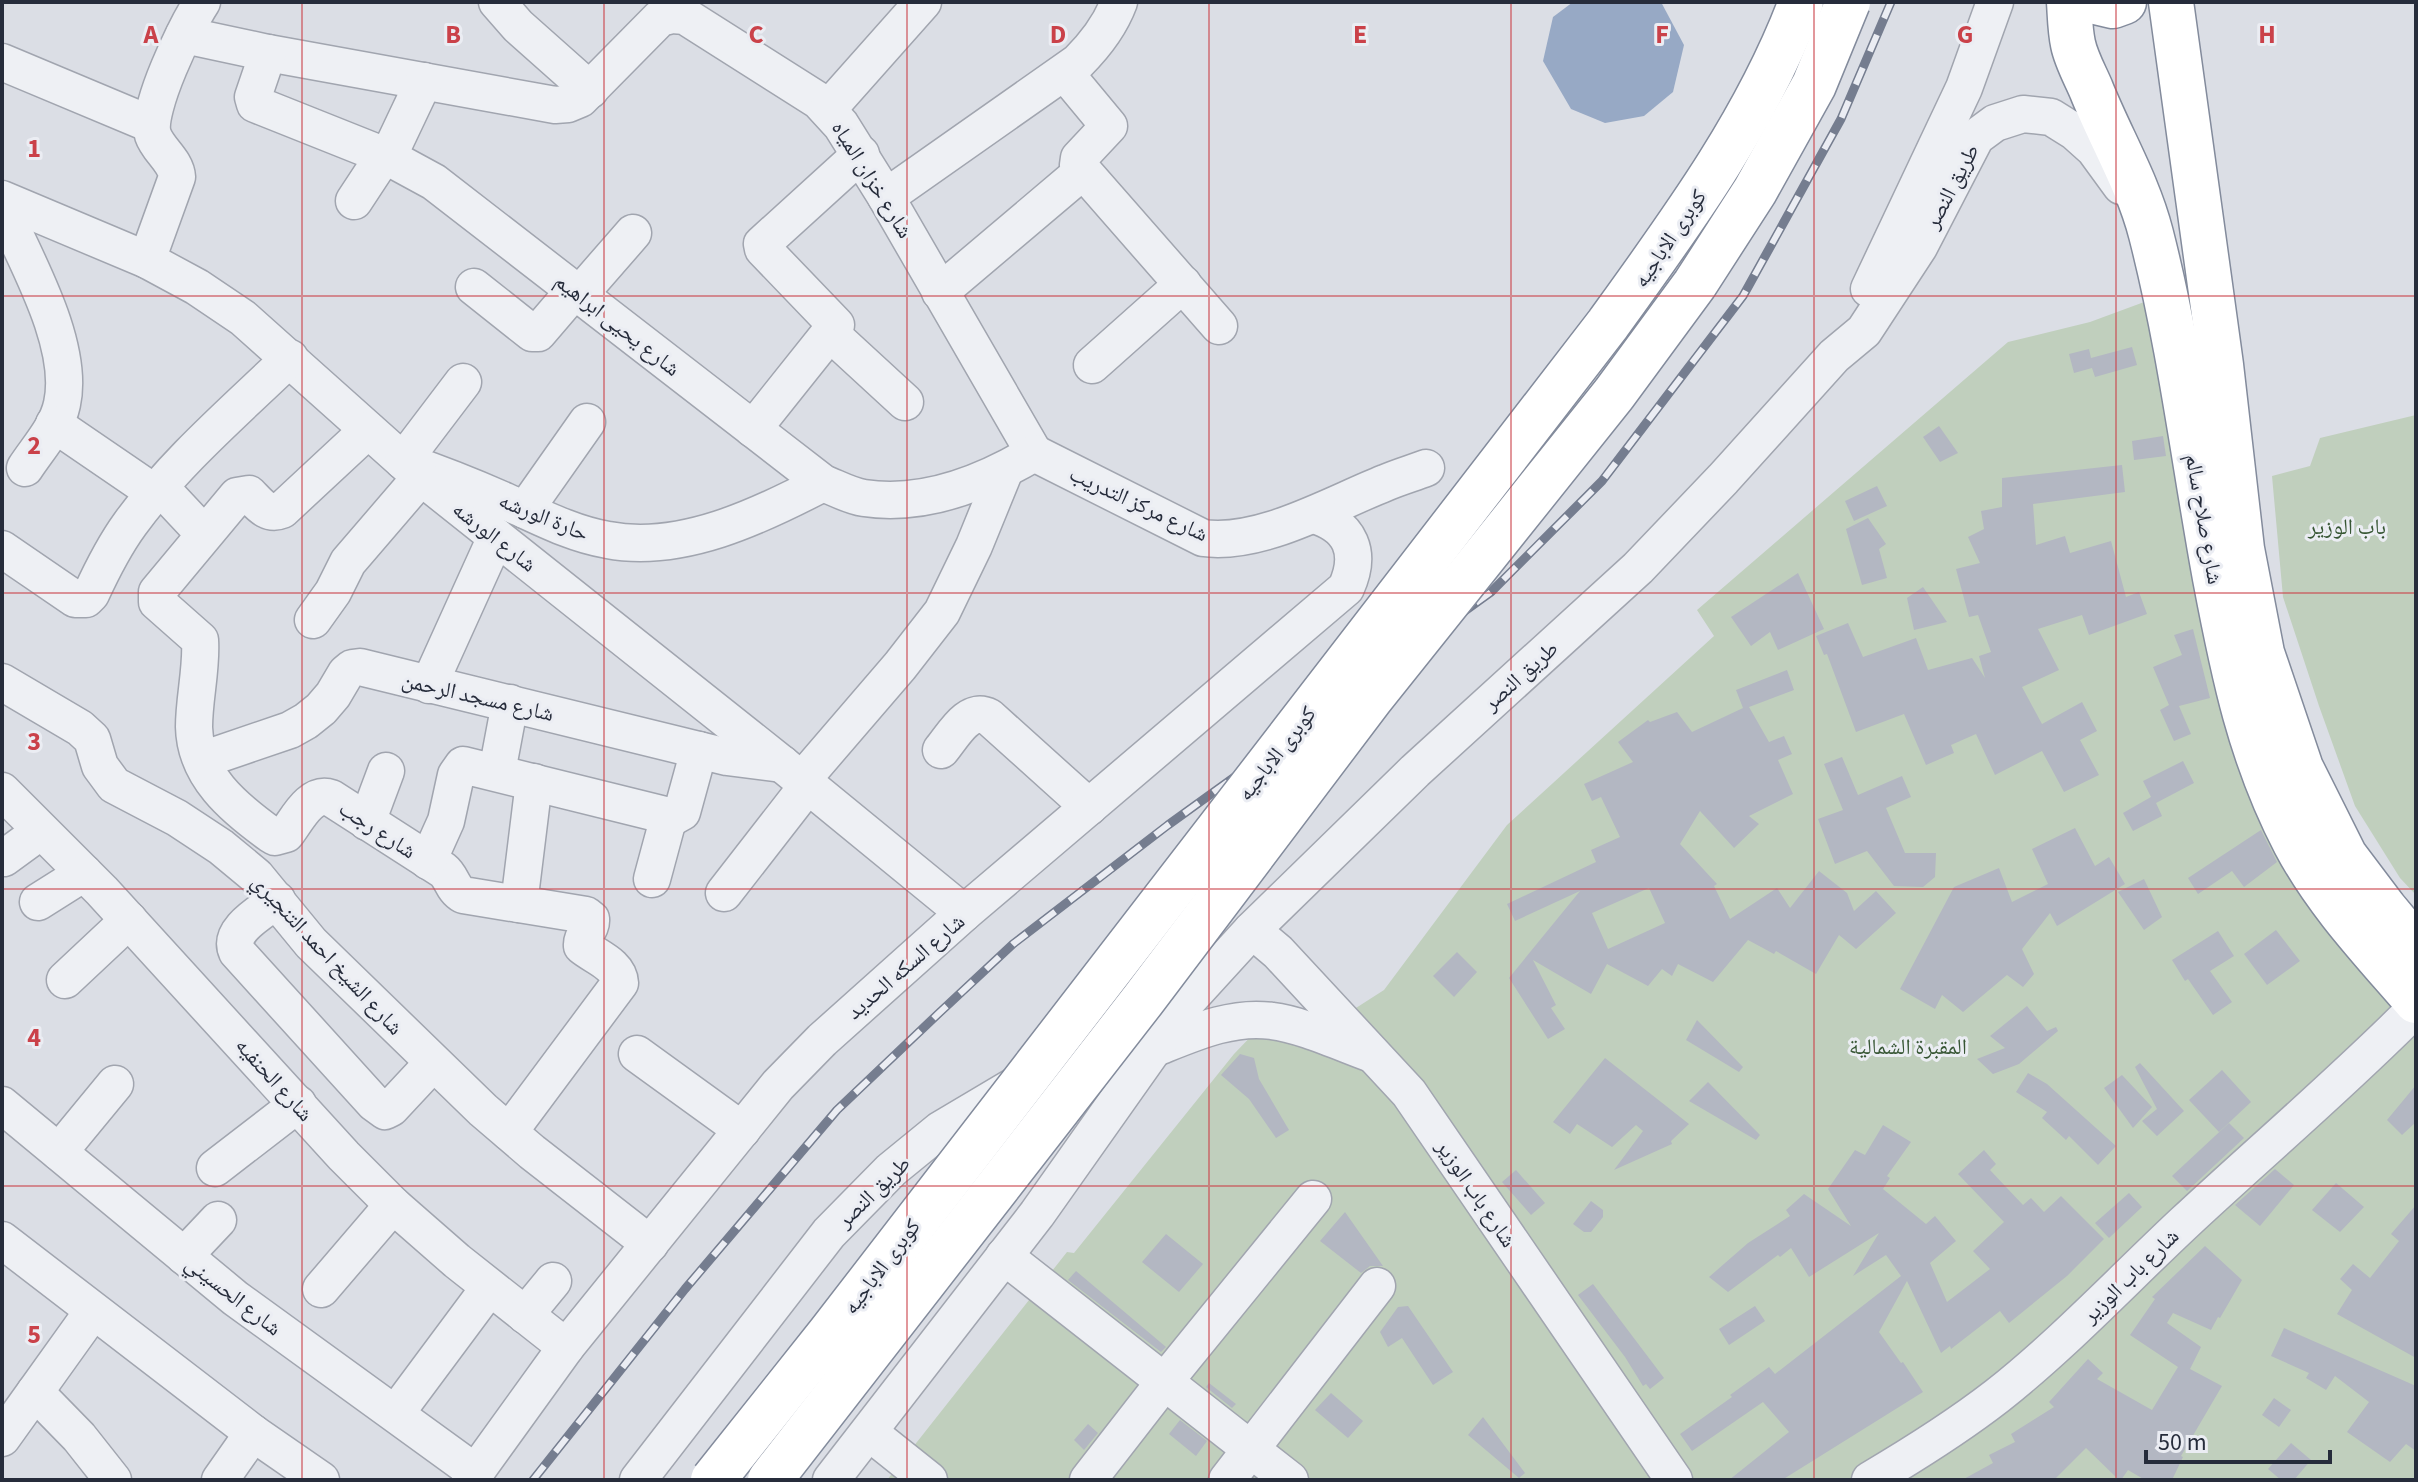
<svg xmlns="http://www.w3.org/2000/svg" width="2418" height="1482" viewBox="0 0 2418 1482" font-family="'Source Sans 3','Noto Naskh Arabic',sans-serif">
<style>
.green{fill:#c0cfbd}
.water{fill:#97a9c5}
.building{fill:#b3b7c2;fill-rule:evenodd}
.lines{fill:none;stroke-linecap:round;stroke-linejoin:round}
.minor-casing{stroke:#a1a5af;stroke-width:39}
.highway-casing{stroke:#838b9c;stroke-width:47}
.minor{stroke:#eef0f4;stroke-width:36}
.highway{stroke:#fff;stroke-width:44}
.rail-casing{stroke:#757d8f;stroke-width:9}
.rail{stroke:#ebedf3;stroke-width:6;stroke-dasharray:18;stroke-linecap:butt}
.highway-bridge-casing{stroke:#838b9c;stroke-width:47;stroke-linecap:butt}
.highway-bridge{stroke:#fff;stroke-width:44}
.grid{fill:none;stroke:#ca4149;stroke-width:2;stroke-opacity:0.55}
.labels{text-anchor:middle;stroke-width:6;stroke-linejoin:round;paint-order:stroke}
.street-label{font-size:22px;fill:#262c3b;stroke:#ebedf3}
.park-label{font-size:22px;fill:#375634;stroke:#ebedf3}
.grid-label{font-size:26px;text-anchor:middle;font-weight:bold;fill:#ca4149;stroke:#ebedf3;stroke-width:6;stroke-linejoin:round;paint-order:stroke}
</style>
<rect width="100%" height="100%" fill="#dbdee5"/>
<g class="green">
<polygon points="2155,298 2169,377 2416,1018 2416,1480 887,1480 1067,1252 1074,1253 1234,1054 1258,1029 1306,1040 1384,990 1507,825 1714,636 1697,610 2008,342 2090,322"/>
<polygon points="2416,415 2416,895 2400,878 2355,806 2319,706 2283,597 2272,476 2310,466 2320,438"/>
</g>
<polygon class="water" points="1573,2 1661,2 1684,45 1673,92 1644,116 1605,123 1571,109 1543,61 1553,17"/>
<g class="building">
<polygon points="2132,347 2137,365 2095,377 2092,368 2074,373 2069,354 2089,349 2091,358"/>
<polygon points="1939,426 1958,453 1940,462 1923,437"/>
<polygon points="2163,436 2166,456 2134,460 2132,441"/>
<polygon points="2122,465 2125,492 2033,504 2036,545 2065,536 2070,553 2111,541 2126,597 2139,592 2147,614 2089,635 2082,615 2038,629 2059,670 2022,687 2042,724 2082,702 2097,731 2080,740 2099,775 2064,792 2042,751 1995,775 1976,734 1951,745 1954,753 1926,765 1904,714 1856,732 1827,654 1824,655 1816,636 1848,623 1863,657 1916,638 1928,670 1972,658 1985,678 1979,656 1991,652 1978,615 1969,617 1956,569 1980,563 1968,537 1984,529 1981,511 2002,507 2002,478"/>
<polygon points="1877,486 1887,506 1854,521 1845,501"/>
<polygon points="1868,518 1886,544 1879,549 1887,578 1862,585 1846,529"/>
<polygon points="1798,573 1824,629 1778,650 1770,632 1751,646 1731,617"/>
<polygon points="1923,587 1947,622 1914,630 1907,598"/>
<polygon points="2193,629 2210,698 2179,706 2191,734 2174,741 2160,710 2169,705 2153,667 2182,655 2174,635"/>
<path d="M1787 670 1794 690 1749 707 1769 742 1784 736 1792 754 1778 760 1793 794 1749 816 1759 824 1734 848 1700 811 1680 844 1717 884 1714 886 1730 919 1777 888 1790 908 1819 871 1847 893 1854 911 1876 891 1896 913 1856 949 1839 935 1816 974 1776 951 1774 954 1748 940 1713 982 1678 964 1672 976 1662 969 1648 986 1607 964 1591 994 1533 960 1556 1005 1551 1008 1565 1029 1548 1039 1509 978 1580 891 1515 921 1507 904 1596 862 1591 850 1620 837 1601 797 1592 801 1584 784 1633 762 1618 742 1648 720 1650 722 1677 712 1692 732 1743 708 1736 690ZM1649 888 1665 923 1608 949 1592 913Z"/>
<polygon points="1842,757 1858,795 1902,776 1911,797 1886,808 1905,853 1936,853 1935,877 1923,887 1894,886 1867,851 1835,864 1818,819 1843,810 1824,764"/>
<polygon points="2183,761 2194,783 2156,803 2162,816 2133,831 2123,813 2151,797 2143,781"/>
<polygon points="2075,828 2095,866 2109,857 2125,884 2057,926 2050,913 2022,949 2034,974 2023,987 2007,975 1963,1012 1942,995 1935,1009 1900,989 1954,887 1999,868 2012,902 2048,884 2032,849"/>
<polygon points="2261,830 2277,862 2244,887 2232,871 2198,894 2188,878"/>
<polygon points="2144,879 2162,917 2144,930 2118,892"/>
<polygon points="2276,930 2300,961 2267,985 2244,954"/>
<polygon points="2218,931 2234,956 2210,971 2232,1002 2213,1015 2188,979 2185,981 2172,960"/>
<polygon points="1457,952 1477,972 1454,997 1433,976"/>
<polygon points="2027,1006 2047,1031 2056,1027 2058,1031 2019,1064 1993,1074 1977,1059 2005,1048 1990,1036"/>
<polygon points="1697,1020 1743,1067 1739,1072 1686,1040"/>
<polygon points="1240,1054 1254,1058 1259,1079 1289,1130 1276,1138 1249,1099 1221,1075"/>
<polygon points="1605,1058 1689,1124 1671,1141 1672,1144 1614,1170 1643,1131 1636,1125 1612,1147 1577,1124 1570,1134 1553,1122"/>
<polygon points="2140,1063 2184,1111 2157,1136 2142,1121 2157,1109 2135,1067"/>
<polygon points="2222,1070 2251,1102 2219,1132 2189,1100"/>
<polygon points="2028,1073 2047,1084 2116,1146 2098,1165 2069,1136 2066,1140 2042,1118 2047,1112 2016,1092"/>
<polygon points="2122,1075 2152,1107 2133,1128 2104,1088"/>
<polygon points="1708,1082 1760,1135 1756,1140 1689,1101"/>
<polygon points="2416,1085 2416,1122 2402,1135 2387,1120"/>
<polygon points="2229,1123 2244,1138 2187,1191 2172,1176"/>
<polygon points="1883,1125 1911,1142 1887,1176 1890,1178 1883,1189 1926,1224 1935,1216 1956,1241 1930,1263 1947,1302 1990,1269 1973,1251 2004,1222 1958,1174 1984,1150 1996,1164 1990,1170 2023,1205 2031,1198 2044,1212 2061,1196 2104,1239 2067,1276 2009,1323 2000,1311 1951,1349 1950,1346 1941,1353 1907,1281 1879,1332 1901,1363 1903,1362 1923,1392 1782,1480 1729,1480 1789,1432 1763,1402 1692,1451 1680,1434 1732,1397 1730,1395 1769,1367 1775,1374 1901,1276 1886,1255 1853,1276 1879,1233 1809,1277 1791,1248 1780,1257 1778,1255 1728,1292 1709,1277 1748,1243 1790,1216 1786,1210 1804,1194 1851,1226 1828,1189 1855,1150 1865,1155"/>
<polygon points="2275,1169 2294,1185 2260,1226 2235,1205"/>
<polygon points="1516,1170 1545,1203 1531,1215 1502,1182"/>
<polygon points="2336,1183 2364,1207 2340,1232 2312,1210"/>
<polygon points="2129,1193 2142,1207 2109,1238 2095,1223"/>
<polygon points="1591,1201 1603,1210 1603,1217 1591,1232 1584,1232 1573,1224"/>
<polygon points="2416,1205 2416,1358 2337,1314 2352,1290 2340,1279 2353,1264 2370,1278 2399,1241 2391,1234"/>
<polygon points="1345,1212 1383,1266 1370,1266 1361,1273 1320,1241"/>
<polygon points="1166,1234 1203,1264 1179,1292 1142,1262"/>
<polygon points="2205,1246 2242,1280 2220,1318 2218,1317 2211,1330 2173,1313 2167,1323 2201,1347 2190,1369 2222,1386 2181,1456 2183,1457 2172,1480 2145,1480 2128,1470 2121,1480 2119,1480 2086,1448 2054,1480 1962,1480 1993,1463 1989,1455 2015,1442 2011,1434 2054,1407 2049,1402 2088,1359 2103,1373 2097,1379 2152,1410 2178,1367 2130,1335 2155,1299 2152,1297"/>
<polygon points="1076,1271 1166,1347 1161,1352 1068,1280"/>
<polygon points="1593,1284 1664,1378 1650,1389 1646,1384 1643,1386 1625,1357 1578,1295"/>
<polygon points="1408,1306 1453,1372 1433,1385 1402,1338 1388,1347 1380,1332 1398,1307"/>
<polygon points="1755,1306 1765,1321 1729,1345 1719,1329"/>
<polygon points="2284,1328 2416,1386 2416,1451 2406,1444 2390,1462 2347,1432 2369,1402 2335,1376 2326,1390 2306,1378 2309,1373 2271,1356"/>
<polygon points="1209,1383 1236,1404 1232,1408 1206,1387"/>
<polygon points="1331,1393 1363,1421 1348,1438 1315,1410"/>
<polygon points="2274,1398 2291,1410 2279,1427 2262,1415"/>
<polygon points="1483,1417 1525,1473 1519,1478 1468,1435"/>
<polygon points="1180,1420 1207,1441 1196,1456 1169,1434"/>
<polygon points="1088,1424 1098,1433 1084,1450 1074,1440"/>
<polygon points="2291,1443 2311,1460 2294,1480 2281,1480 2268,1469"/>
</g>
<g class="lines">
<defs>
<g id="minor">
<polyline points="497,2 518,26 590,90"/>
<polyline points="184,35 268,53 555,105 568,104 580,99 660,18 672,15 685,16 819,101 841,125 886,197 1034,453"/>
<path d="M268 53 253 97 255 104 388 157 434 182 823 483C836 488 850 496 864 498 923 507 984 483 1034 453"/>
<polyline points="2,62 150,124"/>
<polyline points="1065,73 1109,126 1079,158 1078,165 1219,326"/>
<polyline points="828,109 923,2"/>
<path d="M886 197 1078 62C1096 44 1110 26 1119 2"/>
<polyline points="2,199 147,260 197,287 243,318 421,477 782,764 964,913"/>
<polyline points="354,201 377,166 388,157 424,81"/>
<path d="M2 207C26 261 75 345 62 404 57 428 38 448 25 468"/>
<path d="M147 260 177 177C176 161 158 150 153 135 145 110 187 25 202 2"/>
<polyline points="474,287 532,333 538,333 574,291"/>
<polyline points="1869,289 1964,88 1995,2"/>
<polyline points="940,292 1083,171"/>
<polyline points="579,295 633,233"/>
<polyline points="830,333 905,402"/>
<polyline points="1092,365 1183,284"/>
<path d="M463 382 403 461C438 473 471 486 505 501 538 516 572 534 608 540 681 554 760 516 823 483"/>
<polyline points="54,424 155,493"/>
<polyline points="753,429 836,325 763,249 762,244 861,154"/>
<path d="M368 430 282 510C267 516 259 504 249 494L237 496 157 592V602L200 640C202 668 194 698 194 727 195 776 234 808 270 834L275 837 286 834C297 820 310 791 331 798L443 870C452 877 452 889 463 895L586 915 591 919C592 930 581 935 582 946 595 957 619 964 620 983L509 1132"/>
<path d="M1034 453 1203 538C1261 546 1332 504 1385 483 1399 477 1413 473 1426 468"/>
<polyline points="160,487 204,534"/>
<polyline points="525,510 587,422"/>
<path d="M2 549 75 599H86L91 594C102 570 114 546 130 524 175 462 235 411 290 358"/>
<polyline points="313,620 333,592 348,562 421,477"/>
<polyline points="2,682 80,728 92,739 100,766 114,785 177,818 221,847 256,876 311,943 483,1110 532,1152 650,1244"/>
<polyline points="429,685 496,537"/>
<path d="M941 750C953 736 968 706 989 717L1089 807"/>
<polyline points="202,760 290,730 306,721 321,709 333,695 346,673 352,668 360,667 727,757 782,764"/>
<polyline points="497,772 510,703"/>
<polyline points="802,780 900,666 942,612 974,546 1005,470"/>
<polyline points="2,791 102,891 344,1156 393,1205 457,1261 566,1347"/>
<polyline points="367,822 386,771"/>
<polyline points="4,858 41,831"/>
<polyline points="428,861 446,821 456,775 463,765 673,817 682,812 699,750"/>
<polyline points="652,879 669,816"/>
<polyline points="724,893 808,785"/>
<path d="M277 900C262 912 227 930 237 952L374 1103 385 1111 391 1108 433 1063"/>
<polyline points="38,902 84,873"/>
<polyline points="519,904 534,782"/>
<polyline points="1252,930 1278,952 1409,1093 1674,1480"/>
<polyline points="65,980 129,920"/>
<path d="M1153 1049C1191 1034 1231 1015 1272 1021 1300 1024 1344 1044 1372 1054"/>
<polyline points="637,1054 742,1130"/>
<polyline points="2,1105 235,1298 475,1472"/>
<polyline points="59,1152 115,1084"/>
<polyline points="215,1168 298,1104"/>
<polyline points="2,1240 253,1433 321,1480"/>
<polyline points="184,1256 218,1220"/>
<polyline points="1004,1256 1290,1480"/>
<polyline points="321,1289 393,1205"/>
<polyline points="525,1315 553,1281"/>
<polyline points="35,1392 79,1437 113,1480"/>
<polyline points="396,1413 489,1288"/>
<polyline points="870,1433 929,1480"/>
<polyline points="2,1438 93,1311"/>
<polyline points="220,1480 253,1433"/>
<path d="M470 1480 566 1347 778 1085 822 1040 964 913 1346 588C1362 553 1351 526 1314 515"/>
<polyline points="638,1480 829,1233 891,1170 940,1130 1061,1058 1121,1027"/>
<polyline points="831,1480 1037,1214 1189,999 1252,930 1415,771 1638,568 1723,479 1834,356 1864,331 1919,247 1976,137 1995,123 2023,114 2051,117 2075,132 2094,149 2121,186"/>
<polyline points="1088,1480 1165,1381 1313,1199"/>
<polyline points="1227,1480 1377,1286"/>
<path d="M1870 1480C1914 1454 1957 1427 1997 1396 2063 1344 2122 1281 2184 1223 2261 1151 2342 1083 2416 1008"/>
</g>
<g id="highway">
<path d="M2069 2C2070 16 2070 30 2073 44 2076 59 2085 75 2091 89 2110 137 2138 183 2151 234 2180 347 2194 464 2215 578 2233 673 2250 757 2295 843 2326 902 2373 951 2416 1001"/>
<polyline points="2096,2 2113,6 2124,2"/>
<polyline points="2171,2 2221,365 2242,549 2262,653 2301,768 2345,856 2385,909 2416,946"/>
</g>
</defs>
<use href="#minor" class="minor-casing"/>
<use href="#highway" class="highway-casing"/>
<use href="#minor" class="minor"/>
<use href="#highway" class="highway"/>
<defs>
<polyline id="rail" points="533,1480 685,1289 837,1110 938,1014 1013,944 1168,825 1491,592 1602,481 1743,296 1841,119 1891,2"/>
</defs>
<use href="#rail" class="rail-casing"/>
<use href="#rail" class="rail"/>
<defs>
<g id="highway-bridge">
<path d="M713 1480 830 1333 1608 324C1681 223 1757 120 1801 2"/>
<polyline points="770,1480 1143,1000 1371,698 1614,394 1695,284 1755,191 1814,85 1848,2"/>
</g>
</defs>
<use href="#highway-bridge" class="highway-bridge-casing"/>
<use href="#highway-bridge" class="highway-bridge"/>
</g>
<path class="grid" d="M302 2V1480M604 2V1480M907 2V1480M1209 2V1480M1511 2V1480M1814 2V1480M2116 2V1480M2 296H2416M2 593H2416M2 889H2416M2 1186H2416"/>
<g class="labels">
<g class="street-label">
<text transform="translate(873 179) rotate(58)" y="8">شارع خزان المياه</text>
<text transform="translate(1951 186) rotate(-62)" y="8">طريق النصر</text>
<text transform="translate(1669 238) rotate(-56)" y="8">كوبرى الاباجيه</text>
<text transform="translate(618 324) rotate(38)" y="8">شارع يحيى ابراهيم</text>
<text transform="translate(1139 503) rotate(25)" y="8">شارع مركز التدريب</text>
<text transform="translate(544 516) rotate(22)" y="8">حارة الورشه</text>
<text transform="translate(2205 519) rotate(80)" y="8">شارع صلاح سالم</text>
<text transform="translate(495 536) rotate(38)" y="8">شارع الورشه</text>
<text transform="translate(1520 675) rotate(-42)" y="8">طريق النصر</text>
<text transform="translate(478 696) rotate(13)" y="8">شارع مسجد الرحمن</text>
<text transform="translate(1276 753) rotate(-52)" y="8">كوبرى الاباجيه</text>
<text transform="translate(378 829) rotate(33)" y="8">شارع رجب</text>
<text transform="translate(328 954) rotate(47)" y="8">شارع الشيخ احمد التنجيري</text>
<text transform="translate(905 966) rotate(-41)" y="8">شارع السكه الحديد</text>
<text transform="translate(275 1079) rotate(48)" y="8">شارع الحنفيه</text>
<text transform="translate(873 1191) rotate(-44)" y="8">طريق النصر</text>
<text transform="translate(1477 1193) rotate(56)" y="8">شارع باب الوزير</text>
<text transform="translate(881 1266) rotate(-53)" y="8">كوبرى الاباجيه</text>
<text transform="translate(2130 1275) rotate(-44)" y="8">شارع باب الوزير</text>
<text transform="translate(234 1295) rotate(38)" y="8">شارع الحسيني</text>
</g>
<g class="park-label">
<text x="2347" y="534">باب الوزير</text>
<text x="1908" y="1054">المقبرة الشمالية</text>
</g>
</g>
<g class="grid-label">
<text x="151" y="43">A</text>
<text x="453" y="43">B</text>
<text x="756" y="43">C</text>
<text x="1058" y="43">D</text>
<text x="1360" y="43">E</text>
<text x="1662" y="43">F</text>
<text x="1965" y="43">G</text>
<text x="2267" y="43">H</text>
<text x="34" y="157">1</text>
<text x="34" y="454">2</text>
<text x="34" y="750">3</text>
<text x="34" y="1046">4</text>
<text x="34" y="1343">5</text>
</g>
<rect width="2418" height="1482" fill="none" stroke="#262c3b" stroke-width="8"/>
<path d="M2146 1450v12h184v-12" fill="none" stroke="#262c3b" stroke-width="4"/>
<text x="2158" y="1450" font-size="24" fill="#262c3b" stroke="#ebedf3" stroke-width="6" paint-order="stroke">50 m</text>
</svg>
